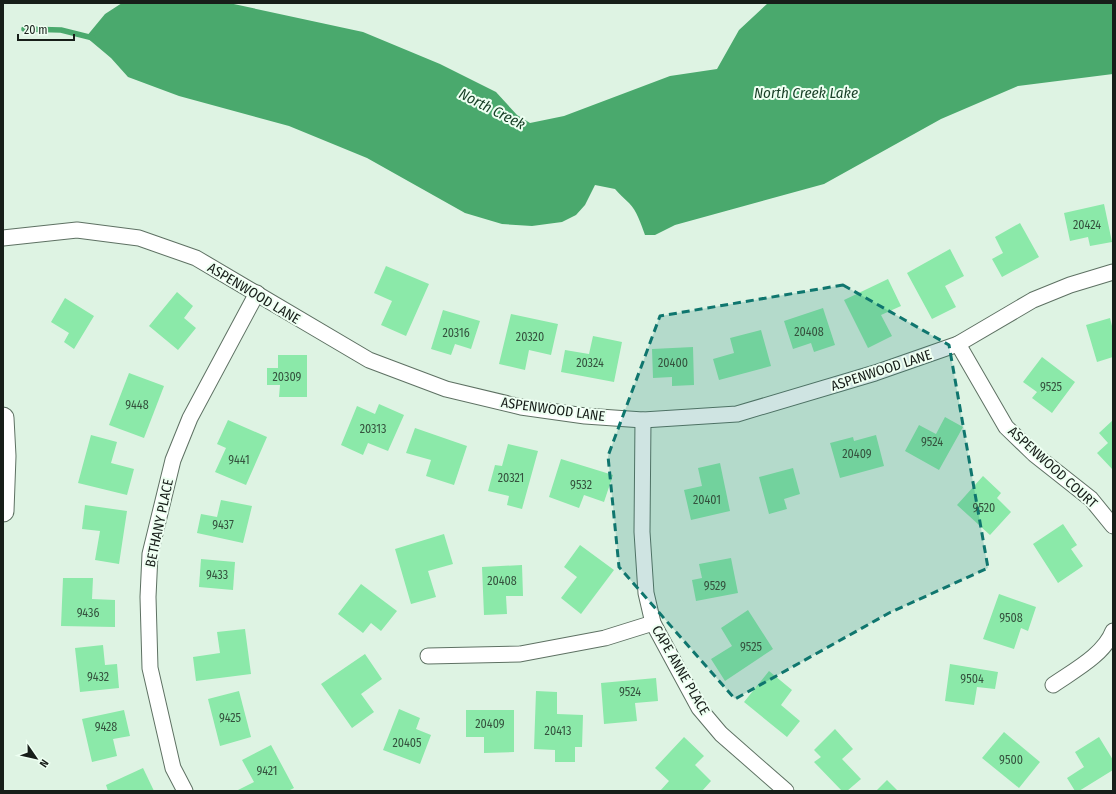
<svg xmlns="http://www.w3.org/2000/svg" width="1116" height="794" viewBox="0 0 1116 794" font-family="'Fira Sans Condensed',sans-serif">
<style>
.water{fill:#4aa96d}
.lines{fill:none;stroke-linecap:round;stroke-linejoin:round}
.stream{stroke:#4aa96d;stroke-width:5.5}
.building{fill:#8be9a9}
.minor-casing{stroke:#5e7163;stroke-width:17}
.secondary-casing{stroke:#5e7163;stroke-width:23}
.minor{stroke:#fff;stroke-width:15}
.secondary{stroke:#fff;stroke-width:21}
.marked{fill:#0f766e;fill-opacity:0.2;stroke:#0f766e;stroke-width:3;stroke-dasharray:8 5;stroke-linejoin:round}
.labels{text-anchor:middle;stroke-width:4;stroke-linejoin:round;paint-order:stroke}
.number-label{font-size:12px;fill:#34513d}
.street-label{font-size:14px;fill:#171e19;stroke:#eefff2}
.water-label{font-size:15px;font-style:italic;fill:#173f26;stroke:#eefff2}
</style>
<rect width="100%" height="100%" fill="#def3e3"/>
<path class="water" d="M122 3H229L363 32 440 64 496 92 517 115 530 123 564 116 670 76 717 69 739 30 768 3H1113V74L1018 86 941 119 824 184 675 225 655 235H645C641 224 637 211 629 203 624 198 619 194 615 189L595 185 585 205 576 215 562 222 532 226 502 224 465 213 367 158 289 126 179 96 128 77 111 58 86 37 105 14Z"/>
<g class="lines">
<polyline class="stream" points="24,29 61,30 93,38"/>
</g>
<g class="building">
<polygon points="1104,204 1112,242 1090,246 1088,237 1070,241 1064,213"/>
<polygon points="1020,223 1039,257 1002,277 992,259 1003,253 995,237"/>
<polygon points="950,249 964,276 945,286 956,307 932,319 907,273"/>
<polygon points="386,266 429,284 406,336 381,325 392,301 374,293"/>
<polygon points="888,279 901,306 881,315 892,336 868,348 844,300"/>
<polygon points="177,292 193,306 184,318 196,328 178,350 149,326"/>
<polygon points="65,298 94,316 74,349 64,342 69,333 51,322"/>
<polygon points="823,308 835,345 814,352 811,343 793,349 784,321"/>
<polygon points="443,310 480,321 471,349 455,344 451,355 431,349"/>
<polygon points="511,314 558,324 551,355 529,350 525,370 499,364"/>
<polygon points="1110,318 1112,326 1113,325 1113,357 1097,362 1086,325"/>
<polygon points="761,330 771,366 719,380 713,359 734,353 730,338"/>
<polygon points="593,336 622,342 614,382 561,372 565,350 589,354"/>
<polygon points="693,347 694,385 672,386 672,377 653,378 652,349"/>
<polygon points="278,355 307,355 307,397 279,397 280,385 267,385 267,368 278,368"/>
<polygon points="1042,357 1075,382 1052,413 1032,398 1037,392 1023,382"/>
<polygon points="129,373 164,386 144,438 109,425"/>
<polygon points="379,404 404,415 388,451 368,443 363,455 341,445 357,406 375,414"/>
<polygon points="945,417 963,427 939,470 905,451 919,425 936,434"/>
<polygon points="228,420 267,437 246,485 215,472 226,448 217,444"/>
<polygon points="1113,420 1113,470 1097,453 1108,443 1099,433"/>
<polygon points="415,428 467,446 454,485 426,476 431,460 406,453"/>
<polygon points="91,435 117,442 111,463 134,469 127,495 78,483"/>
<polygon points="876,435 884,466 840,478 830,443 853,437 854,441"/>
<polygon points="508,444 538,451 522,509 507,505 509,496 488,491 495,465 502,466"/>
<polygon points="561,459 613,475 604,502 584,495 579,508 549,497"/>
<polygon points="720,463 730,511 691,520 684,490 702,486 698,468"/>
<polygon points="793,468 800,494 784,499 787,509 769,514 759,477"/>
<polygon points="983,476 1001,493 997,498 1011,512 990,535 957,505"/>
<polygon points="221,500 252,506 243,543 197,533 201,514 217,517"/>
<polygon points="85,505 127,511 119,564 95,560 100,531 82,529"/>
<polygon points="1063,524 1077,545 1071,549 1083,566 1058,583 1033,544"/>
<polygon points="444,534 453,564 428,571 436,597 411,604 395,549"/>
<polygon points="580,545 614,570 581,614 561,598 577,577 564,567"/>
<polygon points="731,558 738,593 696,601 692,580 702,578 699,564"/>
<polygon points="201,559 235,562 233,590 199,587"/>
<polygon points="522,565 523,596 506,596 507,614 484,615 482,567"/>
<polygon points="63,578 93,578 92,599 115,600 115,627 61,626"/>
<polygon points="361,584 397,611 381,631 371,623 363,633 338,614"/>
<polygon points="999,594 1036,607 1028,631 1021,628 1014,649 983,639"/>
<polygon points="748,610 773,649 725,681 711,659 732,646 721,628"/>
<polygon points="245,629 251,674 196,681 193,657 220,653 217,632"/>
<polygon points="103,645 105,665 117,664 119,688 80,692 75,648"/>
<polygon points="365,654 382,679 361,694 374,712 352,728 321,684"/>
<polygon points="950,664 998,672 995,689 977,687 974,705 945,701"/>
<polygon points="769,671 792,690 781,705 800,721 787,737 744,702"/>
<polygon points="656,678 658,701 635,703 637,721 604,724 601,683"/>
<polygon points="239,691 251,737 220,746 208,699"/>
<polygon points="536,691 557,692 557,714 583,715 582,747 575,747 575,762 555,762 555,750 534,749"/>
<polygon points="399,709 420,718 416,729 431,735 420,764 383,750"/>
<polygon points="124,710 130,736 113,739 117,756 92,762 82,719"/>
<polygon points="466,710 514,710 514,752 484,753 484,737 466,737"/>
<polygon points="835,729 853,749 842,759 861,779 847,791 842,791 814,762 821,757 814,750"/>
<polygon points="1004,732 1040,762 1019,788 982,758"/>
<polygon points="684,737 704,756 695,765 711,781 702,791 660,791 669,781 655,768"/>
<polygon points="1099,737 1113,760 1113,770 1079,791 1075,791 1067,778 1084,767 1075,752"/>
<polygon points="271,745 294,788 288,791 236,791 254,782 242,760"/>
<polygon points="143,768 154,791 108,791 106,785"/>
<polygon points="887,780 898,791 876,791"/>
</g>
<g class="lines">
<defs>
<g id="minor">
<polyline points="3,238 77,230 139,238 196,258 369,360 446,389 521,407 585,416 643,420 737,414 875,373 958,344 1033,300 1070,285 1113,272"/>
<polyline points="958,344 1006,427 1034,454 1091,499 1113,526"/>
<polyline points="643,420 642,532 646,593 653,623 699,708 721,734 786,791"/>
<polyline points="428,656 520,654 605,638 653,623"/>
<path d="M1053 685C1073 671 1104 655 1113 631"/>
<polyline points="185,791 173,768 150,668 148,597 150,554 173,460 190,418 257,293"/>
</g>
<polyline id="secondary" points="3,418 5,456 3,511"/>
</defs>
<use href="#minor" class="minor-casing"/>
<use href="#secondary" class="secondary-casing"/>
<use href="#minor" class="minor"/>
<use href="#secondary" class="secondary"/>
</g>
<path class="marked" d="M843 285 949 345 988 568 889 613 735 699 619 567 608 456 660 316Z"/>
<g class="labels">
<g class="number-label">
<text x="1087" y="229">20424</text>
<text x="809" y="336">20408</text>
<text x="456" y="337">20316</text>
<text x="530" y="341">20320</text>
<text x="590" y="367">20324</text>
<text x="673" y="367">20400</text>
<text x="287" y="381">20309</text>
<text x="1051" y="391">9525</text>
<text x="137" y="409">9448</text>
<text x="373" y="433">20313</text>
<text x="932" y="446">9524</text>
<text x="857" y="458">20409</text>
<text x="239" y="464">9441</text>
<text x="511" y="482">20321</text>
<text x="581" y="489">9532</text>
<text x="707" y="504">20401</text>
<text x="984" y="512">9520</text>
<text x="223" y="529">9437</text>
<text x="217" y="579">9433</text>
<text x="502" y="585">20408</text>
<text x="715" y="590">9529</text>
<text x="88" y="617">9436</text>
<text x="1011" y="622">9508</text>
<text x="751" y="651">9525</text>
<text x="98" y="681">9432</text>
<text x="972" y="683">9504</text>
<text x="630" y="696">9524</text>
<text x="230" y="722">9425</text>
<text x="490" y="728">20409</text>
<text x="106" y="731">9428</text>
<text x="558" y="735">20413</text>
<text x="407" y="747">20405</text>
<text x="1011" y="764">9500</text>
<text x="267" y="775">9421</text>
</g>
<g class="street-label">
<text transform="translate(254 293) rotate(31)" y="5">ASPENWOOD LANE</text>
<text transform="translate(881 370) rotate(-18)" y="5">ASPENWOOD LANE</text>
<text transform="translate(553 409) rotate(8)" y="5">ASPENWOOD LANE</text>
<text transform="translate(1053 467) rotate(42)" y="5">ASPENWOOD COURT</text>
<text transform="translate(159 523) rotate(-78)" y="5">BETHANY PLACE</text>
<text transform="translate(681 670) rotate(60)" y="5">CAPE ANNE PLACE</text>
</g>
<g class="water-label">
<text x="806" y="98">North Creek Lake</text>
<text transform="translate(492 109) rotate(27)" y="5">North Creek</text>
</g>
</g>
<rect width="1116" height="794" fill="none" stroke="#171e19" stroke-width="8"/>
<g transform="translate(36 758) rotate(124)" stroke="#eefff2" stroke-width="3" paint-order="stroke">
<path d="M0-3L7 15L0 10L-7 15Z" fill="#171e19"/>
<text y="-6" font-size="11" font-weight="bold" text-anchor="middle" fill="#171e19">N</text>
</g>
<path d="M18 34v6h56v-6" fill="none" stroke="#171e19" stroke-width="2"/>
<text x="24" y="34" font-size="12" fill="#171e19" stroke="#eefff2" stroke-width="3" paint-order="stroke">20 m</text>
</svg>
